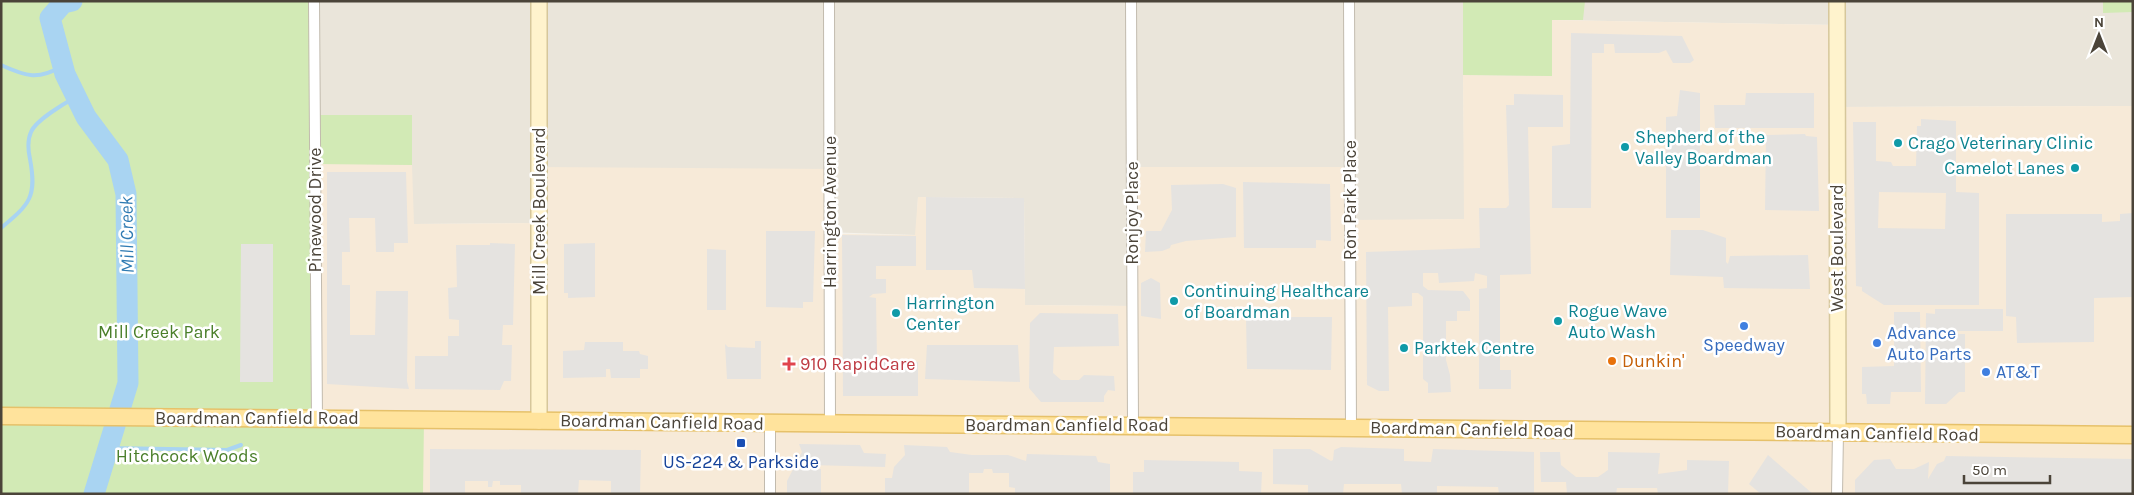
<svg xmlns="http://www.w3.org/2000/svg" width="2134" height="495" viewBox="0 0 2134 495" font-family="Karla,sans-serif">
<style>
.residential{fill:#eae5da}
.commercial{fill:#f7ead8}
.green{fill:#d2eab5}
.parking{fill:#e5e3e0;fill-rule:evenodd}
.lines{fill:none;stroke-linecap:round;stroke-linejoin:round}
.stream{stroke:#a9d4f2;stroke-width:4}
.river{stroke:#a9d4f2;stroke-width:21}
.street-casing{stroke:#c2bbae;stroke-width:12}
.secondary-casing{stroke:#d6c79b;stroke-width:18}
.primary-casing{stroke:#e6c16a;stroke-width:19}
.street{stroke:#fff;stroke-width:10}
.secondary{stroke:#fff3cd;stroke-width:15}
.primary{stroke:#ffe39c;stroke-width:16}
.culture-dot{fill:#0f9aa8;stroke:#fff;stroke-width:2}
.shop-dot{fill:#3f7fe0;stroke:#fff;stroke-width:2}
.food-dot{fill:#e8710a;stroke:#fff;stroke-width:2}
.health-dot{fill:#e0444e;stroke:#fff;stroke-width:2}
.transit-dot{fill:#1a4fb4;stroke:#fff;stroke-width:2}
.labels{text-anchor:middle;stroke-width:5;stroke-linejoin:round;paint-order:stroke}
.culture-label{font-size:18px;fill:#0d838f;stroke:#fff;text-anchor:start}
.street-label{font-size:18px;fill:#4b4439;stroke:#fff}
.park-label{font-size:18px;fill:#4a7f2a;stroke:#fff}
.shop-label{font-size:18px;fill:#366cbe;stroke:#fff;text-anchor:start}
.food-label{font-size:18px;fill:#c56008;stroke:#fff;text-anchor:start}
.health-label{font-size:18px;fill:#be3a42;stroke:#fff;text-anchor:start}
.transit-label{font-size:18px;fill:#164399;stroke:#fff}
.water-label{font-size:19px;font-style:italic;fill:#2e7ab2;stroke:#fff}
</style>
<rect width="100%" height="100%" fill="#f6f3ec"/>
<polygon class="residential" points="314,1 2133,1 2133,106 1837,107 1837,25 1552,20 1552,76 1463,75 1465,219 1350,221 1132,306 1025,305 1024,198 918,197 916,235 539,223 413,224 314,163"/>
<polygon class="commercial" points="1552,20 1837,25 1837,107 2133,106 2133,494 423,494 423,420 317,419 314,163 412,165 414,224 539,223 539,167 830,169 830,234 915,235 918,197 1024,198 1025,305 1131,306 1131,167 1350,167 1351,220 1464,219 1463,75 1552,76"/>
<g class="green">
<polygon points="1,1 314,1 314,115 412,115 412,165 314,164 318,419 424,420 423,494 1,494"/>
<polygon points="1463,1 1585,1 1583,20 1552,20 1552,76 1463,75"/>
<polygon points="2103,1 2133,1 2133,12 2103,13"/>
</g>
<g class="parking">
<polygon points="1571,33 1682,36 1694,60 1690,63 1673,63 1666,50 1659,53 1615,53 1614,44 1604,44 1604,53 1592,53 1591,208 1552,208 1552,146 1570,144"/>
<polygon points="1680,90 1700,93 1700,218 1666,218 1666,117 1677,116"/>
<polygon points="1746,93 1814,93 1814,128 1715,128 1714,105 1745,105"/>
<polygon points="1514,94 1563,95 1563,127 1528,127 1531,274 1500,275 1500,370 1511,370 1511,389 1479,389 1479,289 1487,288 1487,276 1475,273 1474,281 1439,283 1438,273 1423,273 1423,286 1428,290 1463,291 1470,300 1470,311 1457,311 1457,321 1446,321 1446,360 1450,375 1451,392 1428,393 1428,383 1423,379 1423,297 1418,293 1412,293 1412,306 1388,307 1389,391 1379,391 1367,385 1366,252 1480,248 1479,208 1506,208 1509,205 1506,105 1514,105"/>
<path d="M1921 119 1956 121V192L1979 193V305H1884L1862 291V287L1856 286 1853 122H1876V161L1891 162 1893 166H1916L1917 126H1921ZM1879 192 1946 193 1945 229 1878 228Z"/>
<polygon points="1805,134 1806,136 1817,137 1819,211 1765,210 1766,135"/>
<polygon points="327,172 406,172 408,243 394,243 394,252 376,252 375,218 349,218 350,252 342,252 342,285 350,285 350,335 375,335 376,291 408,291 407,381 409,389 327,384"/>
<polygon points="1243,182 1330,184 1331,241 1316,240 1316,248 1244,248"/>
<polygon points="1223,184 1236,188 1236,237 1186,241 1171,245 1170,248 1162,251 1145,252 1146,231 1161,231 1172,210 1171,185"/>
<polygon points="926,197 1024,198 1025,289 974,288 972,270 926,270"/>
<polygon points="2133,213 2133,297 2094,298 2094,342 2017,343 2016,317 2006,316 2006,214 2102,214 2102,222 2120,221 2120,214"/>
<polygon points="1671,230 1703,230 1726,238 1726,262 1728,264 1730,256 1808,255 1810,289 1724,288 1723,277 1670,275"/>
<polygon points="766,231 815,231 813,302 803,302 803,308 766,307"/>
<polygon points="842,235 916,236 916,266 876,266 876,279 886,279 886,293 873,294 869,297 876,298 877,362 918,362 918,396 843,396"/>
<polygon points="490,243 515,244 513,325 503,325 502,345 512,345 511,381 504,381 500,390 415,389 415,356 448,356 448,336 459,336 459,320 449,319 448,288 457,287 456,245 490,245"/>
<polygon points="595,243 595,297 568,298 568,293 564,293 564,244"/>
<polygon points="241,244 273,244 273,382 240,382"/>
<polygon points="707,249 726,250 726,310 707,310"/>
<polygon points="1151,278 1160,283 1161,319 1141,316 1141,283"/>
<polygon points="1935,309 2003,309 2003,331 1956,331 1956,334 1965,334 1965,392 1959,392 1946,404 1925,404 1926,313 1935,314"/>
<polygon points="1894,312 1920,312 1921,392 1891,392 1890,404 1867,404 1866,394 1862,394 1862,367 1894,366"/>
<polygon points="1040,313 1118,314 1119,346 1054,347 1053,373 1061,380 1079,380 1084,375 1114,376 1115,391 1108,390 1104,396 1104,402 1041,402 1029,388 1030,323"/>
<polygon points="1246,317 1332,317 1331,370 1247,369"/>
<polygon points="755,341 761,341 761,379 727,379 725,344 728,347 755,348"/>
<polygon points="585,342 623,342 623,351 639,351 640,354 648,356 648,369 640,369 640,378 611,378 610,369 606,369 606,377 563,378 563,351 584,350"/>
<polygon points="927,345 1018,345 1020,382 925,379"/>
<polygon points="799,444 860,445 864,453 886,454 885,467 811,465 811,469 821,469 821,494 787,494 787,481 802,452"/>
<polygon points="904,445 947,447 950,452 972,455 1008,455 1026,461 1027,454 1096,456 1098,462 1110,464 1110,494 1015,494 1015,488 1009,487 1009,473 993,473 992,469 984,469 983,473 969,473 969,494 885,494 885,478 892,478 894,467 905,455"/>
<polygon points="1341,447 1404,449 1404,461 1431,462 1433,449 1534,452 1534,494 1499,494 1498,487 1437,486 1437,494 1402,494 1401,484 1344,484 1343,494 1308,494 1308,485 1273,484 1273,449 1310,449 1331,461 1333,460 1334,450"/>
<polygon points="430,449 641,450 640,494 611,494 611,481 579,480 578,494 521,494 521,485 500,485 500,481 493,481 492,487 488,487 488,481 465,481 465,494 430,494"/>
<polygon points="1540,452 1560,452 1561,465 1576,477 1598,477 1608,470 1608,452 1660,453 1658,474 1687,470 1687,460 1729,461 1728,494 1658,494 1657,488 1617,488 1616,494 1567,494 1566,482 1541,482"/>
<polygon points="1768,455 1813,494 1761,494 1749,484"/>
<polygon points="1946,456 2133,459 2133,494 1855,494 1855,480 1874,460 1890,459 1896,469 1914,469 1929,462 1928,479 1937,464 1944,461"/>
<polygon points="1144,460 1239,462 1239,471 1262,472 1261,494 1133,494 1133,472 1144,472"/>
</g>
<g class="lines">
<g class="stream">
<path d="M1 65C27 77 38 80 63 66"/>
<path d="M1 228C30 204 37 197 30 159 28 150 27 141 31 132 36 120 65 103 76 97"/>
<polyline points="109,448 227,450 241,445"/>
</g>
<polyline class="river" points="72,1 63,3 50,18 65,74 86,117 118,160 126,194 128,383 94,494"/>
<defs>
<g id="street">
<polyline points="314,1 317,419"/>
<polyline points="829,1 830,424"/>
<polyline points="1131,1 1133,426"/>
<polyline points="1349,1 1351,428"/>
<polyline points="770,494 770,423"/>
<polyline points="1837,494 1838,432"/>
</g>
<g id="secondary">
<polyline points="539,1 539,421"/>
<polyline points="1837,1 1838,432"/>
</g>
<polyline id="primary" points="1,416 2133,435"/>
</defs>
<use href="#street" class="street-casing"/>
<use href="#secondary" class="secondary-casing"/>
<use href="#primary" class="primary-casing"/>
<use href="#street" class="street"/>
<use href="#secondary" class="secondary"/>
<use href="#primary" class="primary"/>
</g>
<g class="culture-dot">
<circle cx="1898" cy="143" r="5"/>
<circle cx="1625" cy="147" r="5"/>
<circle cx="2075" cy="168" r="5"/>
<circle cx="1174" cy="301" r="5"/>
<circle cx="896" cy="313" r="5"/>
<circle cx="1558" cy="321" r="5"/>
<circle cx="1404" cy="348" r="5"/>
</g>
<g class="shop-dot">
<circle cx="1744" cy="326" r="5"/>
<circle cx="1877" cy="343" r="5"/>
<circle cx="1986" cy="372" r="5"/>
</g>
<circle class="food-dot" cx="1612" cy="361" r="5"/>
<path class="health-dot" d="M786.5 356.5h5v5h5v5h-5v5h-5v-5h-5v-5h5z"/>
<rect class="transit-dot" x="736" y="438" width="10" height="10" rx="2.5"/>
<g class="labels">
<g class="culture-label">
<text x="1635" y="143">Shepherd of the<tspan x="1635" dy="21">Valley Boardman</tspan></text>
<text x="1908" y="149">Crago Veterinary Clinic</text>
<text x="2065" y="174" text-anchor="end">Camelot Lanes</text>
<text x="1184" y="297">Continuing Healthcare<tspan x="1184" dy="21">of Boardman</tspan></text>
<text x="906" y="309">Harrington<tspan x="906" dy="21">Center</tspan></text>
<text x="1568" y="317">Rogue Wave<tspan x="1568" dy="21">Auto Wash</tspan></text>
<text x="1414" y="354">Parktek Centre</text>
</g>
<g class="street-label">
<text transform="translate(1350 200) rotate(-90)" y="6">Ron Park Place</text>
<text transform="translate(315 210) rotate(-90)" y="6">Pinewood Drive</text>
<text transform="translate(539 211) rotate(-90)" y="6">Mill Creek Boulevard</text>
<text transform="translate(830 212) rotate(-90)" y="6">Harrington Avenue</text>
<text transform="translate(1132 213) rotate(-90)" y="6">Ronjoy Place</text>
<text transform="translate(1837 248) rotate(-90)" y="6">West Boulevard</text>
<text x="257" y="424">Boardman Canfield Road</text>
<text transform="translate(662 422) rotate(1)" y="6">Boardman Canfield Road</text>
<text x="1067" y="431">Boardman Canfield Road</text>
<text transform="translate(1472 429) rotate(1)" y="6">Boardman Canfield Road</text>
<text transform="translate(1877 433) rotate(1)" y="6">Boardman Canfield Road</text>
</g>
<g class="park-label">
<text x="159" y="338">Mill Creek Park</text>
<text x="187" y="462">Hitchcock Woods</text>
</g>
<g class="shop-label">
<text x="1887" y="339">Advance<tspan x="1887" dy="21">Auto Parts</tspan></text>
<text x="1744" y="351" text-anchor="middle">Speedway</text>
<text x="1996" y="378">AT&amp;T</text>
</g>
<g class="food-label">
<text x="1622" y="367">Dunkin'</text>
</g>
<g class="health-label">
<text x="800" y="370">910 RapidCare</text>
</g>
<g class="transit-label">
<text x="741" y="468">US-224 &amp; Parkside</text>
</g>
<g class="water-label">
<text transform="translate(126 235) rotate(-91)" y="7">Mill Creek</text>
</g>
</g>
<rect width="2134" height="495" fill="none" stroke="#4b4439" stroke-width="5"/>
<g transform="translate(2099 35)" stroke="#ffffff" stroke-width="4" paint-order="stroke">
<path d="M0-4L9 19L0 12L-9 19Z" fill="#4b4439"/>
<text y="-8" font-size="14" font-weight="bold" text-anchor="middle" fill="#4b4439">N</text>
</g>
<path d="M1964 475v8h86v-8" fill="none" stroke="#4b4439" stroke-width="2.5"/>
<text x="1972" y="475" font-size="15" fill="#4b4439" stroke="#ffffff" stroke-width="4" paint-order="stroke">50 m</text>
</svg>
